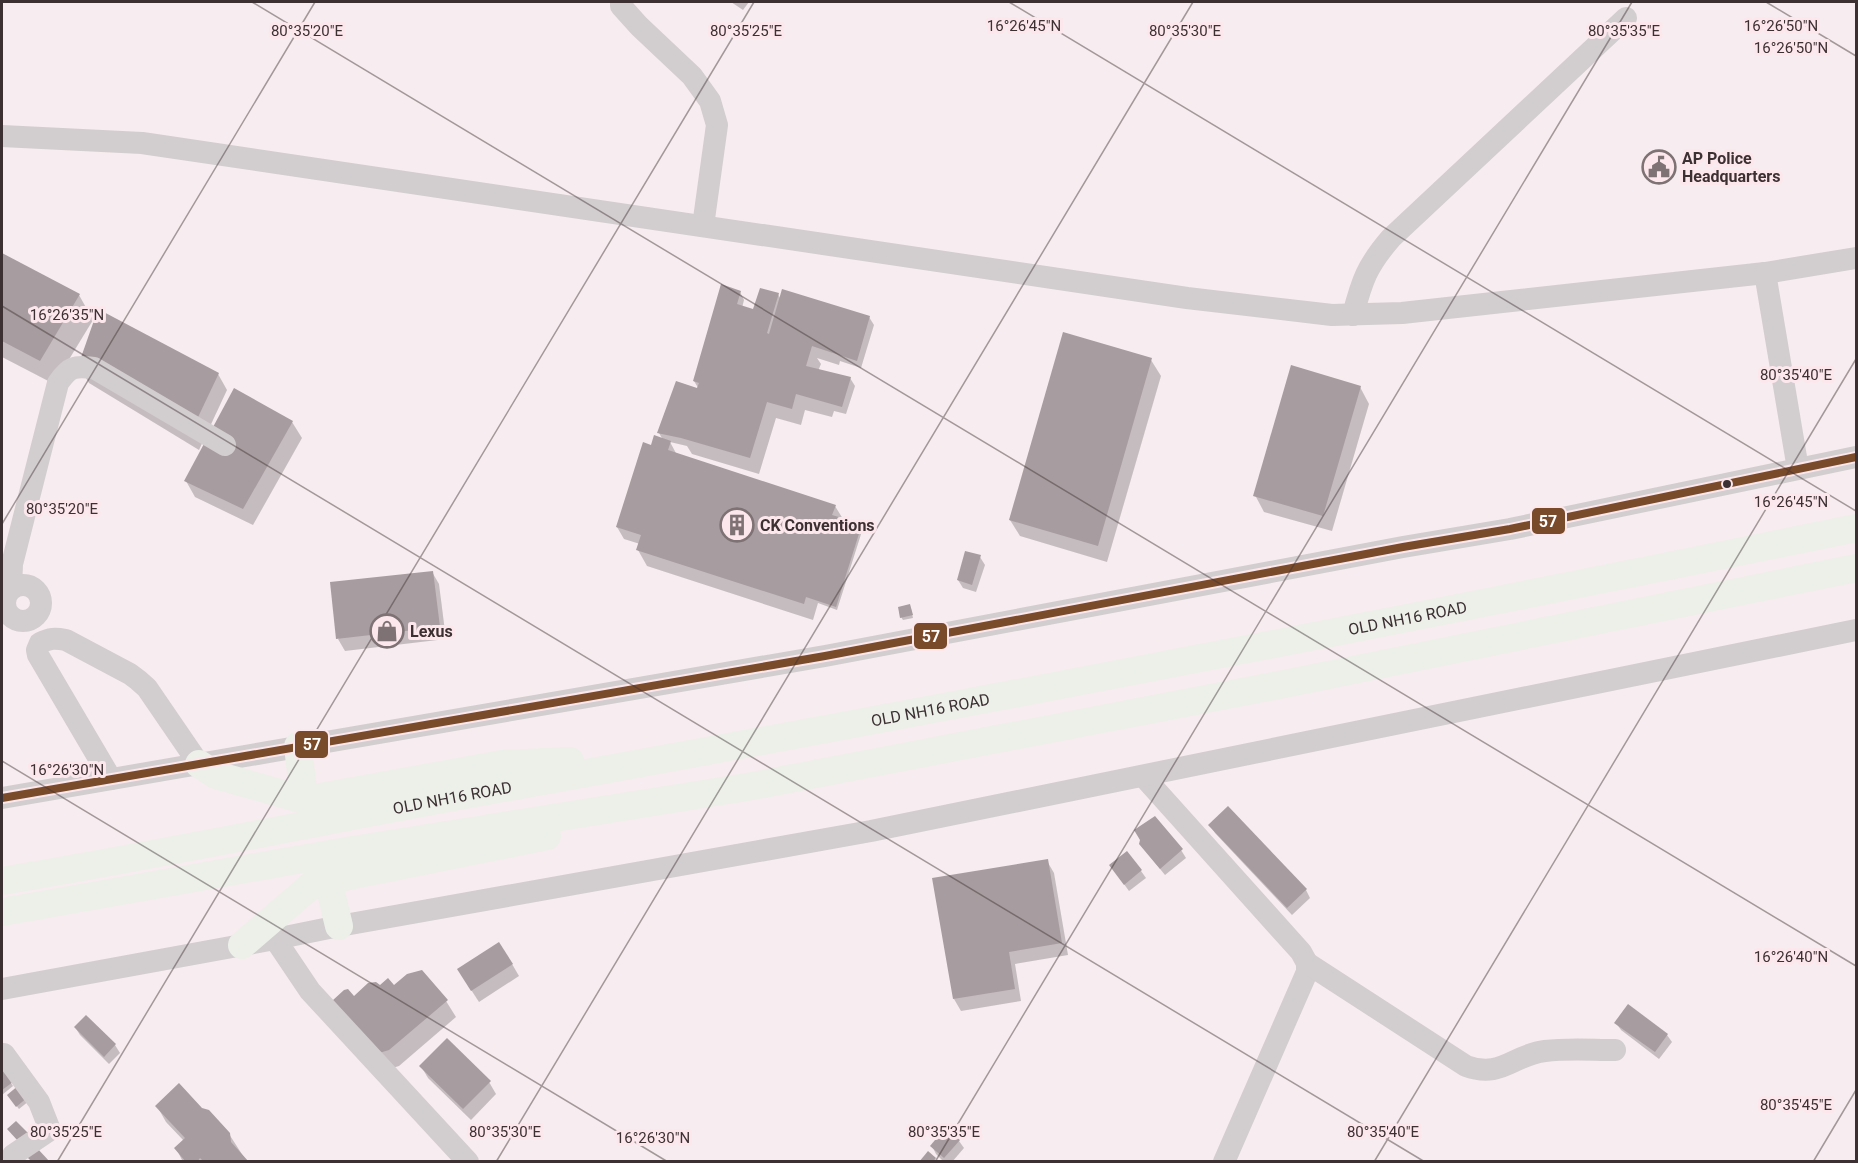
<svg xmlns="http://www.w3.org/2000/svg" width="1858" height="1163" viewBox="0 0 1858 1163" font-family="Roboto,sans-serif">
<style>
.shadow{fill:#0003}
.building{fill:#a79c9f}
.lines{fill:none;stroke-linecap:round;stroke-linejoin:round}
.minor{stroke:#d2cdcf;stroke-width:22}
.major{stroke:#ecf0e9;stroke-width:28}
.bus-1-casing{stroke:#fce7ed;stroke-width:12}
.bus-1{stroke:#7a4b2a;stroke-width:8}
.ticks{fill:none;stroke:#3d3033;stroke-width:1.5;stroke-opacity:0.45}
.bus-dot{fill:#3d3033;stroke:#fce7ed;stroke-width:2}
.labels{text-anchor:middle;stroke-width:6;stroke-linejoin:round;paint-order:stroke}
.poi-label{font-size:16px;font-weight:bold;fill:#3d3033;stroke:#fce7ed;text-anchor:start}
.street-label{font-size:16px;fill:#3d3033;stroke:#fce7ed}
.ticks-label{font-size:15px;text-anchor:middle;fill:#3d3033;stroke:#fce7ed;stroke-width:6;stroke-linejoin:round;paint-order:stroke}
.line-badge{stroke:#fce7ed;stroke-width:2}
.badge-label{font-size:16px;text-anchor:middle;font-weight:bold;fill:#fff}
</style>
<rect width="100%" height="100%" fill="#f7ecef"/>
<g class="shadow">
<polygon points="731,2 749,2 743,10"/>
<polygon points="2,254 79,295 93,320 54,384 2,357"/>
<polygon points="740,292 744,300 742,308 754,311 778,294 781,300 869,317 874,325 861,368 840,361 839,365 817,358 821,364 818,371 850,378 855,386 846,414 834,411 832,417 805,410 801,425 776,418 759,474 692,454 687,446 670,442 677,455 835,506 843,519 861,525 863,528 837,610 818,603 813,620 647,566 638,550 640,544 624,539 617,527 652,447 663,440 659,433 700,391 694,381"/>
<polygon points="1151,360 1161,376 1107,562 1020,536 1010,520"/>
<polygon points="79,366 218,374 227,390 199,450 89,383"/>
<polygon points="1360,387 1369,404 1332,531 1264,512 1255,495"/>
<polygon points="292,422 302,438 253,525 195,497 186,481"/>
<polygon points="980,557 985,565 976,592 963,588 958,580"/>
<polygon points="432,572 439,584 446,639 345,651 338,639"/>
<polygon points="911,609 913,618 903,620 901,617"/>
<polygon points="1228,808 1306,890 1310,898 1292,915 1215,833 1210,825"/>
<polygon points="1140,844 1181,850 1186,858 1165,875"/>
<polygon points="1047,861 1054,873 1068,955 1015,964 1021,1001 961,1011 954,999"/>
<polygon points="1111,866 1141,871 1146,878 1129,891"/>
<polygon points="512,964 519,976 479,1002 466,982"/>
<polygon points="394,987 446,1001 456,1017 399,1066 389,1069 354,998 380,988"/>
<polygon points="86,1017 115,1045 120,1053 109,1064 80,1035 75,1027"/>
<polygon points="1616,1023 1667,1035 1672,1042 1659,1059 1621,1030"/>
<polygon points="421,1066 489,1082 496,1094 471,1120 428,1078"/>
<polygon points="2,1070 13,1086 2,1095"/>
<polygon points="9,1096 29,1101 19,1109"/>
<polygon points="157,1106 202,1110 229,1134 247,1162 183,1162 176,1148 184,1141 166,1122"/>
<polygon points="959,1141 964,1148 952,1162 944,1162 936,1154 932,1146"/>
</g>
<g class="building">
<polygon points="2,253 80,294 40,361 2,341"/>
<polygon points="721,284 741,291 737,304 753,309 760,288 779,293 767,333 769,334 782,289 870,316 857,361 812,346 806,366 851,377 842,407 796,394 792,409 767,402 750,458 681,438 657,433 676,381 697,388 699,383 693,381"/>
<polygon points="98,309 219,373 190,434 78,366"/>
<polygon points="1063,332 1152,358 1098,546 1009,520"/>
<polygon points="1291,365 1361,386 1323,516 1253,496"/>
<polygon points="234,388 293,421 243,509 184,481"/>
<polygon points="654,435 671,441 668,450 836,505 832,515 862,524 836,607 806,597 804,604 636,550 641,535 616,527 643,442 651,445"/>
<polygon points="965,551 981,555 972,585 957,580"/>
<polygon points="433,571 440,627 336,639 330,582"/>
<polygon points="910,604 913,615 900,618 898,607"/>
<polygon points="1228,806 1307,889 1287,908 1208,825"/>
<polygon points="1155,816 1183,849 1160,869 1139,844 1140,840 1134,830"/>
<polygon points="1127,851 1142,870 1124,885 1109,865"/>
<polygon points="1048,859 1062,943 1009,952 1015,989 953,999 932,878"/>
<polygon points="499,942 513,964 471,991 457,969"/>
<polygon points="422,970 448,1000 389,1050 379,1053 332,1001 344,990 348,989 354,996 368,983 376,982 380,985 388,978 394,985 407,974"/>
<polygon points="1628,1004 1668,1034 1655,1052 1614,1023"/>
<polygon points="86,1015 116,1044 104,1057 74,1027"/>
<polygon points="447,1038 491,1081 463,1109 419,1066"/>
<polygon points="2,1067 13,1082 2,1090"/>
<polygon points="179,1083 202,1108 209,1110 230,1133 231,1142 249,1162 204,1162 200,1158 197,1162 186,1162 174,1148 185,1138 155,1106"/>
<polygon points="19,1085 28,1097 16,1107 7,1095"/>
<polygon points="16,1121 28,1133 18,1141 7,1129"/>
<polygon points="946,1127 960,1140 944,1158 930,1146"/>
<polygon points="37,1148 50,1162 32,1162 27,1157"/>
<polygon points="928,1151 936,1158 933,1162 919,1162"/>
</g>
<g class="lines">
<g class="minor">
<polyline points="621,2 621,6 639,26 692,76 710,101 717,125 703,226"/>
<polyline points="2,136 142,143 1187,298 1332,315 1402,313 1765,273 1856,258"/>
<polyline points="1765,273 1798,469"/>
<path d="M1353 315C1362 280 1367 266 1391 238L1626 18"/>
<circle cx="23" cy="603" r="18"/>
<path d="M11 589 12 564 58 383C70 366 74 366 94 368L225 445"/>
<polyline points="1143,776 1301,952 1307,963 1307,972 1224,1162"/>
<path d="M111 779 38 655 37 650 40 643C50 638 55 638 66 640L130 674 138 680 147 688 199 764"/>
<polyline points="2,798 825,656 1403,547 1510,529 1856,457"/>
<polyline points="275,939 310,991 468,1162"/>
<path d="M1307 963 1466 1066C1501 1079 1512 1055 1545 1051 1568 1048 1592 1050 1615 1050"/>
<polyline points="2,989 275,939 339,926 871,831 1856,630"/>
<polyline points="4,1054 39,1102 50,1130 13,1155"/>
</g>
<g class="major">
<polyline points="298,746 304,800"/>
<polyline points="199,764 216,775 304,800 502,764 570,761"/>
<polyline points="328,880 339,926"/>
<path id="s1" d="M2 881C164 854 325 820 487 791 944 709 1401 621 1856 528"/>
<polyline points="2,912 347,851 747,787 1289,683 1856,568"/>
<polyline points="242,945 314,883 547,836"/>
</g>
<defs>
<polyline id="bus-1" points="2,798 825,656 1403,547 1510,529 1856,457"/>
</defs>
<use href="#bus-1" class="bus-1-casing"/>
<use href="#bus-1" class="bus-1"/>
</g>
<path class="ticks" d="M252 2 1856 966M1009 2 1856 511M1766 2 1856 56M2 306 1425 1162M2 524 315 2M2 761 668 1162M57 1162 754 2M496 1162 1193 2M935 1162 1632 2M1374 1162 1856 359M1813 1162 1856 1090"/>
<defs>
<symbol id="civic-ring" viewBox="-11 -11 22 22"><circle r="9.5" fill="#fce7ed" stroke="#7e7275" stroke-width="1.5"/><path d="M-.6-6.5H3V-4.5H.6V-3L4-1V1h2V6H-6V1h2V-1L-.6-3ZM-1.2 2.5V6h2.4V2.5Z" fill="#7e7275"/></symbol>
<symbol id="building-ring" viewBox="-11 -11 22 22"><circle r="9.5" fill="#fce7ed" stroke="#7e7275" stroke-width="1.5"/><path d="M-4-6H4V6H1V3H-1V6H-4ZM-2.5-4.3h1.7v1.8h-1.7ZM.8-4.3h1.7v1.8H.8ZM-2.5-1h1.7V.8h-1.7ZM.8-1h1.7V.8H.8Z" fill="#7e7275"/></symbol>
<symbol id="shop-ring" viewBox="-11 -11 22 22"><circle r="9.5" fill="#fce7ed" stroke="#7e7275" stroke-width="1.5"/><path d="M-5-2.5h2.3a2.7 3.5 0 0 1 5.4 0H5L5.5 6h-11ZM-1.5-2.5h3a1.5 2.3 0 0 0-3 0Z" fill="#7e7275"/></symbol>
</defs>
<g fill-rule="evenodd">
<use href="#civic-ring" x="1640" y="148" width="38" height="38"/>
<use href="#building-ring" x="718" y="506" width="38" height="38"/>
<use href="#shop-ring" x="368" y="612" width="38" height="38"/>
</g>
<circle class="bus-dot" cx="1727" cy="484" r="5"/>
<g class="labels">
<g class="poi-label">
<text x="1682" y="164">AP Police<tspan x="1682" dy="18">Headquarters</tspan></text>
<text x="760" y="531">CK Conventions</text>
<text x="410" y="637">Lexus</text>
</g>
<g class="street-label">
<text dy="6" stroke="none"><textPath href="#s1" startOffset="1430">OLD NH16 ROAD</textPath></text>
<text dy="6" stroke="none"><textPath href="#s1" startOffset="944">OLD NH16 ROAD</textPath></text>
<text dy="6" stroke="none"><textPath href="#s1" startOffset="458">OLD NH16 ROAD</textPath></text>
</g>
</g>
<g class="ticks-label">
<text x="1024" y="31">16°26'45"N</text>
<text x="1781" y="31">16°26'50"N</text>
<text x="307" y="36">80°35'20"E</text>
<text x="746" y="36">80°35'25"E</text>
<text x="1185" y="36">80°35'30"E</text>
<text x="1624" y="36">80°35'35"E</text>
<text x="1791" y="53">16°26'50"N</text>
<text x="67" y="320">16°26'35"N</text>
<text x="1796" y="380">80°35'40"E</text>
<text x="1791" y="507">16°26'45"N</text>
<text x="62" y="514">80°35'20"E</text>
<text x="67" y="775">16°26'30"N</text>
<text x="1791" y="962">16°26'40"N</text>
<text x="1796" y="1110">80°35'45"E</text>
<text x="66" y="1137">80°35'25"E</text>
<text x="505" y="1137">80°35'30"E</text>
<text x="944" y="1137">80°35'35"E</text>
<text x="1383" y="1137">80°35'40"E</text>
<text x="653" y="1143">16°26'30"N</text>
</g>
<g class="line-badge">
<rect x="1531" y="507" width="35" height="28" rx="6" fill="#7a4b2a"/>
<rect x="913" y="622" width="35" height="28" rx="6" fill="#7a4b2a"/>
<rect x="294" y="730" width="35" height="29" rx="6" fill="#7a4b2a"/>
</g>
<g class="badge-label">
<text x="1548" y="527">57</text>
<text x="931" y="642">57</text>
<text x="312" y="750">57</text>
</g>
<rect width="1858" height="1163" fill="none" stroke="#3d3033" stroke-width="6"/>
</svg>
